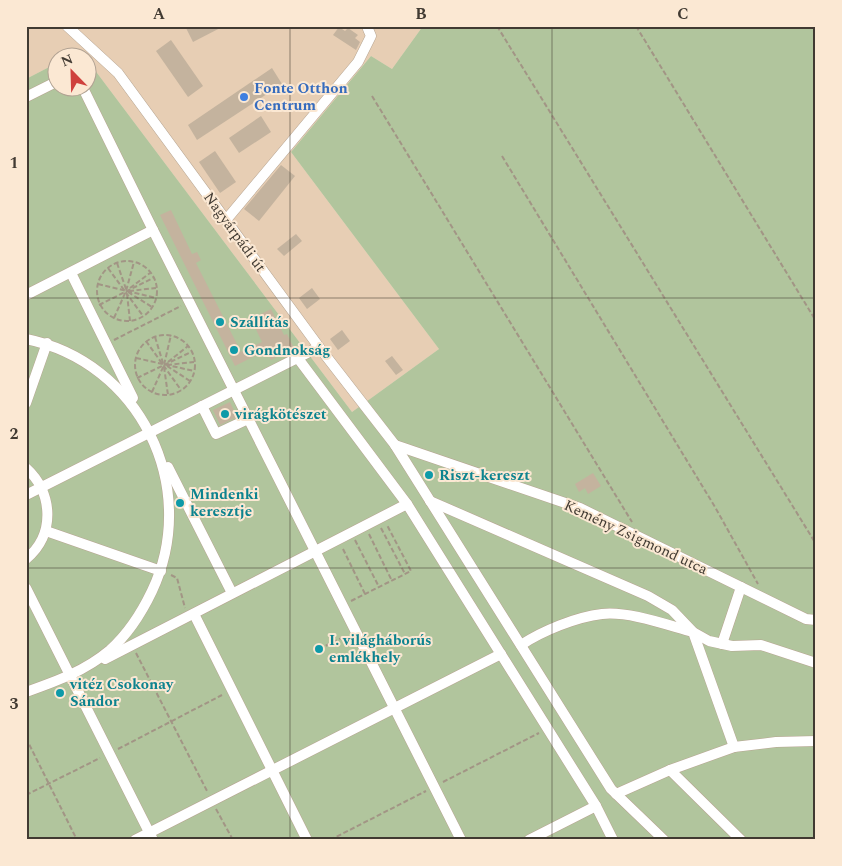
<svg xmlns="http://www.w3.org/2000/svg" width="842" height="866" viewBox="0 0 842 866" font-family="Spectral,serif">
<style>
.built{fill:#e7ceb4}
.green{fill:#b1c59d}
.building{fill:#c4b39e}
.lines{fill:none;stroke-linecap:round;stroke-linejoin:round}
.minor-casing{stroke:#b7a592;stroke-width:11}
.path{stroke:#a29585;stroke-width:2;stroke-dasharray:5 2.5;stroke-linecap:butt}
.minor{stroke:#fff;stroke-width:10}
.grid{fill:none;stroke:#413a32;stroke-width:1;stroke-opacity:0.55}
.shop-dot{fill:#3f7fe0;stroke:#fbe8d3;stroke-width:2}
.culture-dot{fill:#0f9aa8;stroke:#fbe8d3;stroke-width:2}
.labels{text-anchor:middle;stroke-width:4;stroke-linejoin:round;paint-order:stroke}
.shop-label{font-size:15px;font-weight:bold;fill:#366cbe;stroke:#fbe8d3;text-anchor:start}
.street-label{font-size:15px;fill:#413a32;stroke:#fbe8d3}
.culture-label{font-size:15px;font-weight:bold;fill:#0d838f;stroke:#fbe8d3;text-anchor:start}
.neatline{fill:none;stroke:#413a32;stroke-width:2}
.grid-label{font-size:16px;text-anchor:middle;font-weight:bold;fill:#413a32}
</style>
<rect width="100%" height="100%" fill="#eedbc6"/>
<polygon class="built" points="26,26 423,26 392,69 371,56 291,152 439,349 352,412 88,61 88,58 84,57 79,52 69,57 58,58 57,63 26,79"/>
<polygon class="green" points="423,26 816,26 816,840 26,840 26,79 57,63 58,88 88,88 88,61 352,412 439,349 291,152 371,56 392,69"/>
<g class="building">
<polygon points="185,26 224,26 193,42"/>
<polygon points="339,27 345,31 348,28 358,35 355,38 360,42 356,50 333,35"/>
<polygon points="171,40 203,86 188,97 156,51"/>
<polygon points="272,68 282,84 197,140 188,125"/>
<polygon points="261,116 271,132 239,153 229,138"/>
<polygon points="215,151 236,182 220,193 199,162"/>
<polygon points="281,165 295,176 259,221 244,209"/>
<polygon points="171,210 192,254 197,252 201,260 196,263 241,352 262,342 251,319 271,309 284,335 287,334 294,348 271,360 266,350 235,366 160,215"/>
<polygon points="296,234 302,241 284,256 277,249"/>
<polygon points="312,288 320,299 307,309 299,298"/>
<polygon points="342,330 350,341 338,350 330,339"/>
<polygon points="392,356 403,370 396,375 385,361"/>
<polygon points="230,402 237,417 220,425 213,410"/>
<polygon points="593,473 601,486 588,494 585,488 579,492 575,484"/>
</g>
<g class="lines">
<defs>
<g id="minor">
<polyline points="67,26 118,73 319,347 395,445 611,789 664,840"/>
<polyline points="83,88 153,230 461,840"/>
<polyline points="26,97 58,81"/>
<polyline points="226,220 358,62 371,36 368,29"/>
<polyline points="71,273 133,398"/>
<polyline points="26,295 153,230"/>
<path d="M26 339C140 362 201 487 152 591 142 612 128 634 110 650 85 671 57 681 26 692"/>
<polyline points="297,357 407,504 596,806 613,840"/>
<polyline points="26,403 47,343"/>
<polyline points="202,406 216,434 248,419"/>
<polyline points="395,445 580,508 806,619 816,620"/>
<polyline points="168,467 232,593"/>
<path d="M26 468C53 492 56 535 26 559"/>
<polyline points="26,495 319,347"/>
<polyline points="430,501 648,596 672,610 693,632 709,641 732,646 761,645 816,663"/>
<polyline points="46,531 161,571"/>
<polyline points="26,588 153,840"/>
<polyline points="194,614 307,840"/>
<polyline points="722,644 741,587"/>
<path d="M521 645C542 631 576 617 602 614 629 611 667 625 693 632L734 747"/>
<polyline points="105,659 407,504"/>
<polyline points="670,770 741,840"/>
<polyline points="616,794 670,770 734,747 776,742 816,741"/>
<polyline points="135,840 501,654"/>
<polyline points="529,840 596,806"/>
</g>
</defs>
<use href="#minor" class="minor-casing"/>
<g class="path">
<polyline points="497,26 816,544"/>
<polyline points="636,26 816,321"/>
<polyline points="372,96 632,522"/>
<polyline points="502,156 715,507 758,584"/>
<circle cx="127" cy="291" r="30"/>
<polyline points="117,263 126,289"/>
<polyline points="108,268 143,316"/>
<polyline points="98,284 156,298"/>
<polyline points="130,288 150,273"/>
<polyline points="129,291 156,288"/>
<polyline points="128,292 152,307"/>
<polyline points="127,294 130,321"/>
<polyline points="99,305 153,278"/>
<polyline points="114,318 126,291 134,262"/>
<circle cx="165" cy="365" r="30"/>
<polyline points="155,337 163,363"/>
<polyline points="114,340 181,306"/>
<polyline points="146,341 181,390"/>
<polyline points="136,358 194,371"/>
<polyline points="168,362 188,346"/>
<polyline points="167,365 194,362"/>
<polyline points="167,366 190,381"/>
<polyline points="164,367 168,395"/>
<polyline points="137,378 191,352"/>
<polyline points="152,392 164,365 171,335"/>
<polyline points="381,528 405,574"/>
<polyline points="369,534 392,581"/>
<polyline points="355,540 379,587"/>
<polyline points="343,549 365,594"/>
<polyline points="171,575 177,578 185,608"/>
<polyline points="351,601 411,571 387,525"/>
<polyline points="319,649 346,636"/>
<polyline points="136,653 207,791"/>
<polyline points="26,738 77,840"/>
<polyline points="118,749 222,695"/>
<polyline points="443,782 539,733"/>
<polyline points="26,795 100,758"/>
<polyline points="216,809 233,840"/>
<polyline points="330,840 426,791"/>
</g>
<use href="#minor" class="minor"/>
</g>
<path class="grid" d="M290 26V840M552 26V840M26 298H816M26 568H816"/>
<circle class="shop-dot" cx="244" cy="97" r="5"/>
<g class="culture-dot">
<circle cx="220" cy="322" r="5"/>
<circle cx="234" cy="350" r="5"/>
<circle cx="225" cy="414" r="5"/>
<circle cx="429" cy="475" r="5"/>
<circle cx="180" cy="503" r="5"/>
<circle cx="319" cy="649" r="5"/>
<circle cx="60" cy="693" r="5"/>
</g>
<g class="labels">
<g class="shop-label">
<text x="254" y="93">Fonte Otthon<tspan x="254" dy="17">Centrum</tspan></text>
</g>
<g class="street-label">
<text transform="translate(235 232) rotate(54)" y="5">Nagyárpádi út</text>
<text transform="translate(636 537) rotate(25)" y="5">Kemény Zsigmond utca</text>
</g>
<g class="culture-label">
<text x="230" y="327">Szállítás</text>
<text x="244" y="355">Gondnokság</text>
<text x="235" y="419">virágkötészet</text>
<text x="439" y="480">Riszt-kereszt</text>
<text x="190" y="499">Mindenki<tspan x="190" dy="17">keresztje</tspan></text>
<text x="329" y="645">I. világháborús<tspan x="329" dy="17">emlékhely</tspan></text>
<text x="70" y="689">vitéz Csokonay<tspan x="70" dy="17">Sándor</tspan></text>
</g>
</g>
<rect width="842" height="866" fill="none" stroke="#fbe8d3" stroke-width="55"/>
<g transform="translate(72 72) rotate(337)"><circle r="24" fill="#fbe8d3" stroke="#b1a293"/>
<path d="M0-4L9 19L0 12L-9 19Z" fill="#cf413d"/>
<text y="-8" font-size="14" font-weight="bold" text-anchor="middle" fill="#413a32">N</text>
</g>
<rect x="28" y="28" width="786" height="810" class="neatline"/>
<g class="grid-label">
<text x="159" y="19">A</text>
<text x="421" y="19">B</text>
<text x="683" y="19">C</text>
<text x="14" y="168">1</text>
<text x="14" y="439">2</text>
<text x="14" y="709">3</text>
</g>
</svg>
